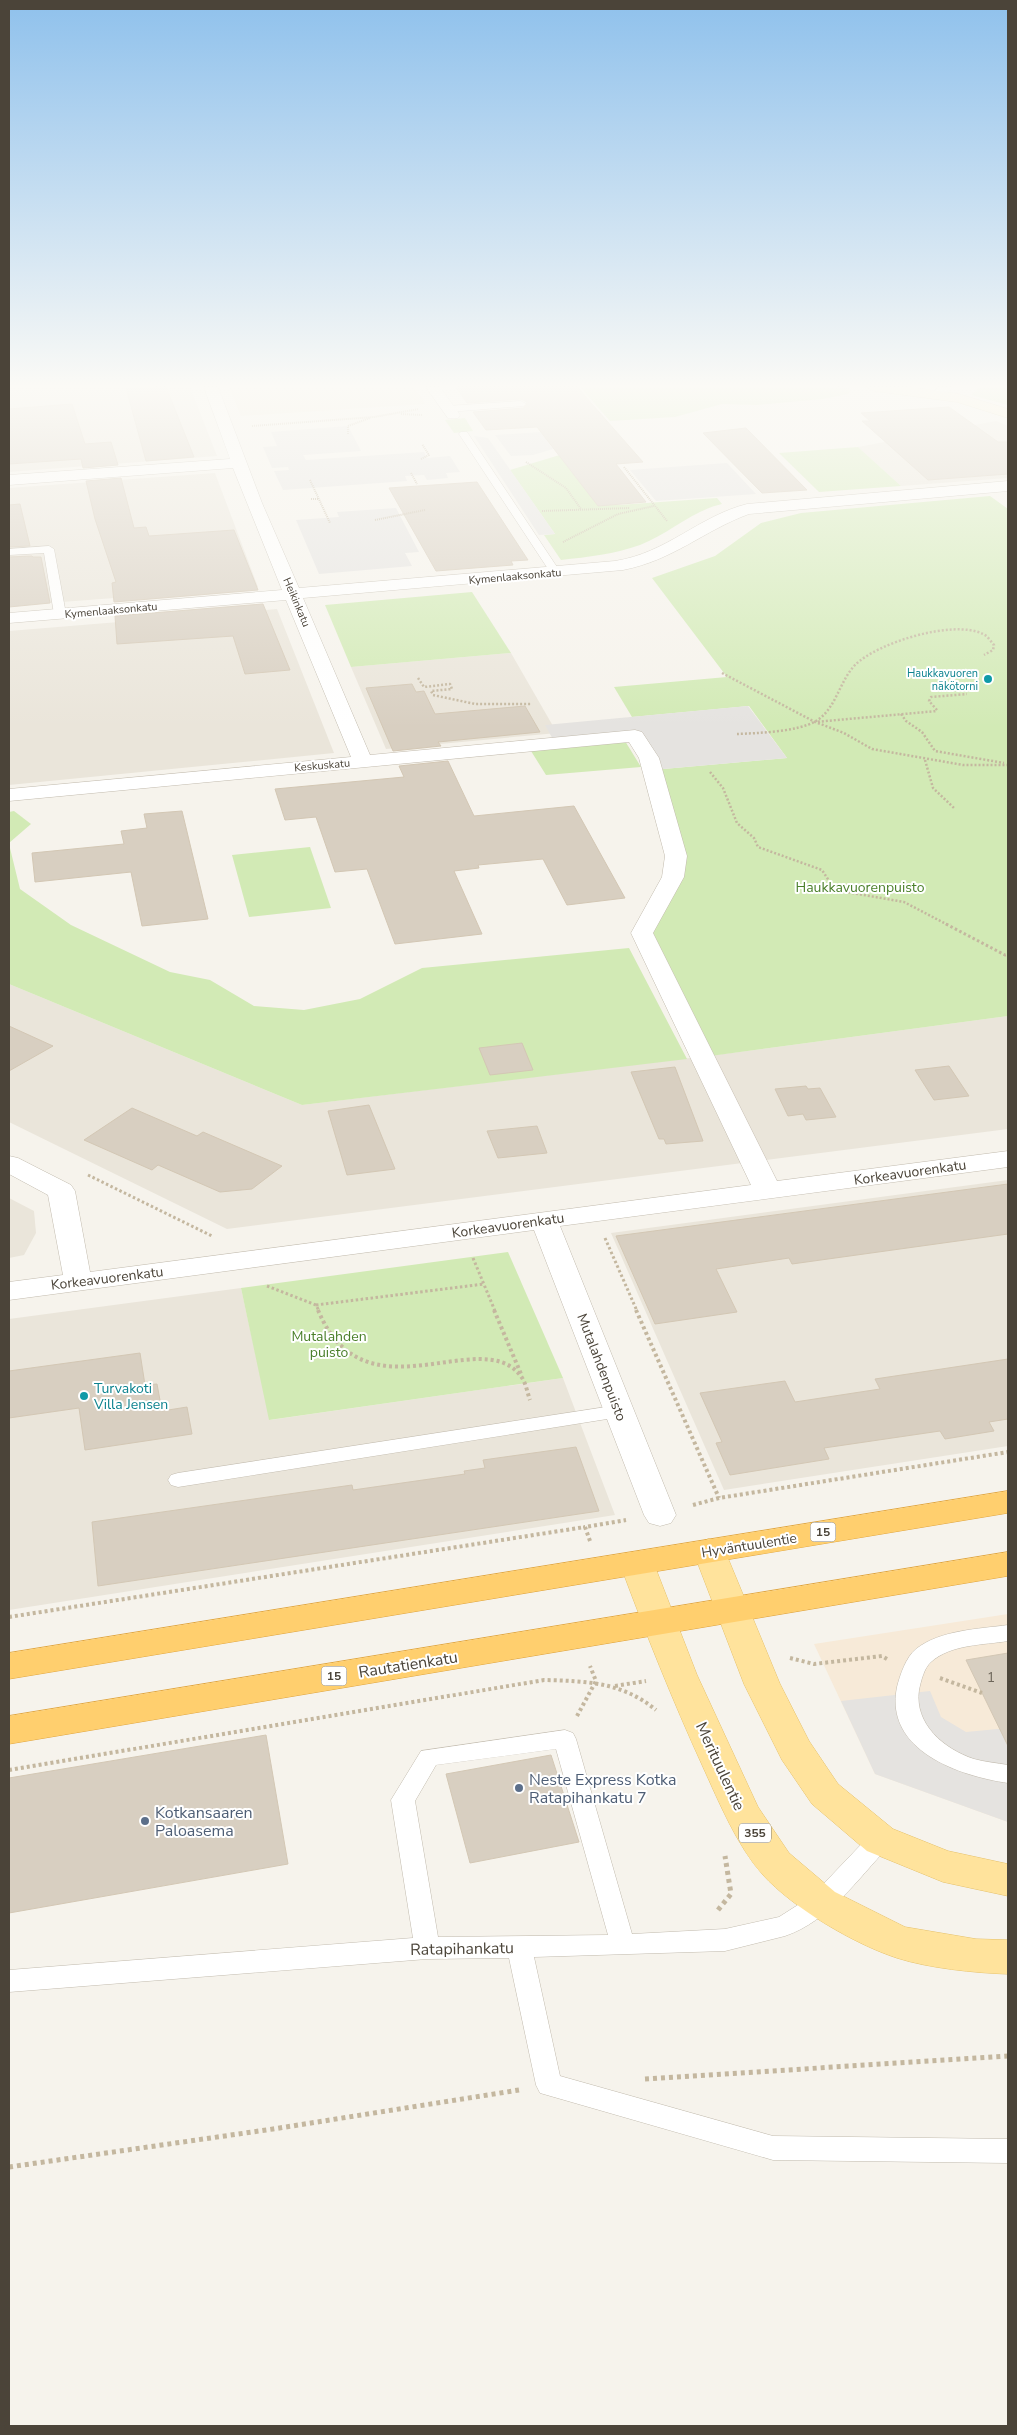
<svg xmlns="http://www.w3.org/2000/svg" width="1017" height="2435" viewBox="0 0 1017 2435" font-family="'Nunito Sans',sans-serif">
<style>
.residential{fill:#eae5da}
.commercial{fill:#f7ead8}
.education{fill:#efe8d6}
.green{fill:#d2eab5}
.parking{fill:#e5e3e0}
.building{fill:#d8cfc1;stroke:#d3c7b4}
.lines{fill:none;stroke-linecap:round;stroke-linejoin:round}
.lane-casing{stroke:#c2bbae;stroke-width:1}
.street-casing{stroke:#c2bbae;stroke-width:1}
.secondary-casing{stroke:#d6c79b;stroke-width:1}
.primary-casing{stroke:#e6c16a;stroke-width:1}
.highway-casing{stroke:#e0a43c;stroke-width:1}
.path-far4{stroke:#c4b79f;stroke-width:2;stroke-dasharray:1 1;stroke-linecap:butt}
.path-far3{stroke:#c4b79f;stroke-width:2.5;stroke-dasharray:2 2;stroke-linecap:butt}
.path-far2{stroke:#c4b79f;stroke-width:3;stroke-dasharray:2.5 2.5;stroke-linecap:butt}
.path-far1{stroke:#c4b79f;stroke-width:4;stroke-dasharray:3 3;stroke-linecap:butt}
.path{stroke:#c4b79f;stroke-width:5;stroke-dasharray:4 4;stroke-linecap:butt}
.lane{fill:#fff;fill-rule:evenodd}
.street{fill:#fff;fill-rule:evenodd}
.secondary{fill:#fff3cd;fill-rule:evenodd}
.primary{fill:#ffe39c;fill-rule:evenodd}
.highway{fill:#ffcf6e;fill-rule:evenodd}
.culture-dot{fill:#0f9aa8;stroke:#fff;stroke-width:2}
.service-dot{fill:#5c6f8a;stroke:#fff;stroke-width:2}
.labels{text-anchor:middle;stroke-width:4;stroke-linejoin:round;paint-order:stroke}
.far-street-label{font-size:11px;fill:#4b4439;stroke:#fff}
.far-culture-label{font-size:11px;fill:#0d838f;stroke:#fff;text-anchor:end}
.shield{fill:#fff;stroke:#817c74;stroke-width:1}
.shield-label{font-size:12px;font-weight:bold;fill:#4b4439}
.park-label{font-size:14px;fill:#4a7f2a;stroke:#fff}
.street-label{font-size:14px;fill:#4b4439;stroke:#fff}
.culture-label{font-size:14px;fill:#0d838f;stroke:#fff;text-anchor:start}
.near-number-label{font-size:14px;fill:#6e675b}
.near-street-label{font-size:16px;fill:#4b4439;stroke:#fff}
.near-service-label{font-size:16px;fill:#4e5e75;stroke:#fff;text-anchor:start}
</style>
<rect width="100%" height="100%" fill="#f6f3ec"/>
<g class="residential">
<polygon points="9,387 190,387 217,456 9,472"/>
<polygon points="996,421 1008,426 1008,478 901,486 858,447"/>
<polygon points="215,473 258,587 9,606 9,488"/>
<polygon points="277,609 334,753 9,785 9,631"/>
<polygon points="511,653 557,733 386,749 351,667"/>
<polygon points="9,984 302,1105 739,1052 1008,1016 1008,1129 227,1229 9,1122"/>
<polygon points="1008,1180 1008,1446 724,1490 611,1233"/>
<polygon points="9,1198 34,1211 36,1233 24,1255 9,1258"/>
<polygon points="241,1288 270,1420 563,1378 615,1515 9,1610 9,1319"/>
</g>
<polygon class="commercial" points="1008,1614 1008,1822 875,1774 814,1644"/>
<polygon class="education" points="229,387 415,387 425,404 241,416"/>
<g class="green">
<polygon points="580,387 828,387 851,390 848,394 823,399 757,405 722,404 675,417 610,421"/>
<polygon points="980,387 1008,387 1008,405 971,395"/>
<polygon points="465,418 473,431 454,433 445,420"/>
<polygon points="858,447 901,486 819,492 779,453"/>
<path d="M563 454 580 456 618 505 717 498 722 504C691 511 669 534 640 545 615 554 588 557 561 560L544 535 555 534 510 470Z"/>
<polygon points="990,496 1008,509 1008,1016 703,1057 642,933 676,856 652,770 787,758 749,706 632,717 614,687 727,677 652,578 715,556 761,523 801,513"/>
<polygon points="472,592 511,653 351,667 325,605"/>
<polygon points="625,741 641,767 546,775 531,751"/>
<polygon points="14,811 31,824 9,843 9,812"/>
<polygon points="9,844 20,889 71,925 170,972 210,980 254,1006 304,1010 360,999 422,968 629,948 687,1059 302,1105 9,984"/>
<polygon points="310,847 331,908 249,917 232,855"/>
<polygon points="508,1252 563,1378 269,1420 241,1288"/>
</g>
<g class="parking">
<polygon points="348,426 361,451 303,455 306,460 424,452 427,458 450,456 460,472 446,473 448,478 427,480 424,475 405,476 407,481 283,490 274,471 289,470 288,467 272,468 263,447 277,446 271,432"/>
<polygon points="541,432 553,449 533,455 511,456 495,435"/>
<polygon points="474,436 488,438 555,534 539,535"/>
<polygon points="727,463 756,494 656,501 630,470"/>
<polygon points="396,508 419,552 405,553 412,566 319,574 296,520 339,517 337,512"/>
<polygon points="748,706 787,758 652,770 635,736 555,743 545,725"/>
<polygon points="930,1691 941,1717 966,1732 1008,1728 1008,1822 875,1774 841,1701"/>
</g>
<g class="building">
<polygon points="166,387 194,457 146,461 126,388"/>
<polygon points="456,387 577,387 643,462 616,464 646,502 598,506 537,427 486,430 473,412 524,408 527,402 521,399 467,403"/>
<polygon points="72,404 85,444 111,442 118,465 83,468 81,459 9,464 9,409"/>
<polygon points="949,407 998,442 1008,442 1008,474 928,480 862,421 870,421 861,413"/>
<polygon points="746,428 807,490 762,493 703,433"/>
<polygon points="121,478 134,528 146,527 149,536 234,530 258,590 114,602 112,583 116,582 95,519 86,481"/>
<polygon points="477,482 528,560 511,561 513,565 436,571 389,488"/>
<polygon points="20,504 30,546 9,547 9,505"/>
<polygon points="32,556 33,557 41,557 50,603 9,607 9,557"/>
<polygon points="263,604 290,670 245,674 233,636 117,644 115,616"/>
<polygon points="412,684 416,692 424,691 435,714 525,706 540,732 438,742 441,746 393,751 366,688"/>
<polygon points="448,761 474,816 574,806 625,898 567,905 543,859 478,865 479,868 454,871 482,934 395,944 367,869 335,872 316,817 285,820 275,789 404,777 399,766"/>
<polygon points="182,811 208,919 142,926 131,872 35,882 32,853 124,844 121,831 147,828 144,814"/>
<polygon points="9,1026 53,1046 9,1071"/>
<polygon points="522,1043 533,1070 490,1075 479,1048"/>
<polygon points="949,1066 969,1096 934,1100 915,1070"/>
<polygon points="675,1067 703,1141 666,1144 664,1139 659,1139 631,1072"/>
<polygon points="806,1086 808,1089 820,1088 836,1117 806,1120 803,1114 788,1116 775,1089"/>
<polygon points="369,1105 395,1169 347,1175 328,1111"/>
<polygon points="132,1108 197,1136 203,1132 282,1166 252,1189 220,1192 158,1165 152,1170 84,1140"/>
<polygon points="537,1126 547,1153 498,1158 487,1131"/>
<polygon points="1008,1184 1008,1234 792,1264 789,1258 716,1269 737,1312 655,1324 616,1236"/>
<polygon points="140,1353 145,1385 157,1384 162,1411 187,1407 192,1434 85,1450 79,1408 9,1418 9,1371"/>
<polygon points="1008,1359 1008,1419 989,1422 994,1431 945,1439 940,1431 824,1448 829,1459 730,1475 716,1443 722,1442 700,1393 785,1381 795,1402 880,1389 875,1379"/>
<polygon points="576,1447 599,1511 98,1586 92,1522 352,1485 353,1490 465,1474 464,1471 485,1468 483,1460"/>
<polygon points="1008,1653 1008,1746 966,1660"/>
<polygon points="266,1735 288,1864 9,1913 9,1778"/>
<polygon points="551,1755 579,1842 470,1863 446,1774"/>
</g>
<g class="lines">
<defs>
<g id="lane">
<polygon points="521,401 526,404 524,406 449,412 444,409 449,406"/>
<polygon points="461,432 467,432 561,573 560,575 552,575 459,434"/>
<polygon points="49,546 54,549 66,614 60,617 54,614 44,553 9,555 9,549"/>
<polygon points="619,1405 626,1406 629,1411 626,1416 178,1487 171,1485 168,1480 171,1475 178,1473"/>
<path d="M1008 1625V1641C984 1645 951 1644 931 1662 924 1668 921 1681 919 1690 914 1724 944 1749 974 1759 985 1762 997 1763 1008 1765V1783C960 1776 884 1751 897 1687 900 1675 906 1657 916 1649 940 1630 979 1629 1008 1625Z"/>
<path d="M565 1730 573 1733 576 1739 632 1934 725 1929 779 1917 812 1896 872 1833 880 1830 888 1833 892 1840 888 1847C858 1879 829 1921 785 1936L725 1951 534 1957 560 2076 773 2136 1008 2139V2163L773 2160 540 2093 536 2085 509 1958 427 1959 9 1992V1970L413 1938 391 1800 421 1751ZM556 1749 608 1935 438 1937 415 1801 436 1765Z"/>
</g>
<g id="street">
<path d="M204 387H218L262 503 299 588 615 561C667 553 699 516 747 504L1008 481V491L749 514C703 531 674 560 623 570L303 598 370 755 635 730 642 732 659 758 687 856 684 877 653 933 777 1181 1008 1151V1167L560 1226 676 1515 671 1523 660 1526 649 1523 644 1515 534 1230 9 1300V1282L63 1275 48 1195 9 1174V1156L18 1158 71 1185 75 1191 90 1272 751 1185 631 933 662 877 665 856 639 758 629 742 9 801V789L351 757 286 600 9 623V613L282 590 233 468 9 485V475L230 459Z"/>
<polygon points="426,387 440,387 460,415 458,418 448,418"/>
<polygon points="938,387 952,387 944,398 939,399 932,395"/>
</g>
<polygon id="secondary" points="867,387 908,387 959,394 1008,409 1008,418 957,402 874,391"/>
<g id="primary">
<polygon points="709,1539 721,1543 725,1551 780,1684 809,1741 838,1784 893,1829 948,1851 1008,1864 1008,1896 943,1882 867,1851 812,1804 782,1760 744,1684 693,1551 697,1543"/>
<path d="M637 1552 649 1556 654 1564 697 1675 758 1807 789 1853 835 1892 905 1927 976 1939 1008 1940V1974C975 1973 928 1968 897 1958 854 1944 793 1908 763 1875 737 1846 719 1802 703 1767 672 1699 646 1634 620 1564L625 1556Z"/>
</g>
<g id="highway">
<polygon points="1008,1491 1008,1513 9,1679 9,1653"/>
<polygon points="1008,1552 1008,1576 9,1744 9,1716"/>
</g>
</defs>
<use href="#lane" class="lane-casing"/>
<use href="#street" class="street-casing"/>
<use href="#secondary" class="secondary-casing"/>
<use href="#primary" class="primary-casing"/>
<use href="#highway" class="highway-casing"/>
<g class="path-far4">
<polyline points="838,387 850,389"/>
<polyline points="401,414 422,415"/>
<polyline points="252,426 374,417 419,409"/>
<polyline points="348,434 348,426 370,418"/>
<polyline points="421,459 429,455 422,444"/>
<polyline points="526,462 566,488 581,509"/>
<polyline points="624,467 667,521"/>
<polyline points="411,473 417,484"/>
<polyline points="310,480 330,523"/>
<polyline points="311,499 318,499"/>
<polyline points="542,511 630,508"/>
<polyline points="375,520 425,510"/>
<polyline points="563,542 618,514 654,506"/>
</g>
<g class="path-far3">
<polyline points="722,673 815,722 937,711"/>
<polyline points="418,678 424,687 450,684 452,689 431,691 433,695 475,704 532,704"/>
<polyline points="937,710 929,701 931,697 967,694"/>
<polyline points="901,714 906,721 922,732 935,751 1004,763"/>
<polyline points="818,723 844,733 872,749 963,765 1008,765"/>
<path d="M737 734C758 733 797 732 816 721 836 709 839 682 855 665 877 643 953 619 983 634 988 636 991 642 994 645L993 650 984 655"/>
<polyline points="925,760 933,788 954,808"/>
<polyline points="710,772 723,788 737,823 754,838 758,847 822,870 835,890 904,902 948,925"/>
</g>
<g class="path-far2">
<polyline points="946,924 1005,955 1008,954"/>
<polyline points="88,1175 212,1236"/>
<polyline points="605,1238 637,1311"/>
<polyline points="473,1258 495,1311"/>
<polyline points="267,1286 316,1305 319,1311"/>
<polyline points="316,1305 484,1284"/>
</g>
<g class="path-far1">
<path d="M318 1310C364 1422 479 1324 520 1375 526 1382 527 1392 530 1400"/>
<polyline points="494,1310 521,1374"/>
<polyline points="636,1310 719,1498"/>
<polyline points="693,1505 719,1498 1008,1452"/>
<polyline points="590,1541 585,1527 626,1520"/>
<polyline points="9,1617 585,1527"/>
<polyline points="790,1658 814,1664 882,1656 887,1659"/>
<polyline points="940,1678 982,1693"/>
<polyline points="615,1686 646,1681"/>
<polyline points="577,1716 596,1681 590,1666"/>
<path d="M9 1770 544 1680C586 1681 622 1682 656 1710"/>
</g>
<g class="path">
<polyline points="718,1910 731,1894 725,1856"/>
<polyline points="645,2079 1008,2056"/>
<polyline points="9,2167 273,2129 519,2090"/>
</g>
<use href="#lane" class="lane"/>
<use href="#street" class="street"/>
<use href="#secondary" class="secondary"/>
<use href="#primary" class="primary"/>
<use href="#highway" class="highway"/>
</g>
<linearGradient id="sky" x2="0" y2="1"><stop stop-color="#8fc1ec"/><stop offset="0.53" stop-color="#fbfaf6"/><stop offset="1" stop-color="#fbfaf6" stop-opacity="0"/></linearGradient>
<rect width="1017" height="728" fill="url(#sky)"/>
<g class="culture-dot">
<circle cx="988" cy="679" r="5"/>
<circle cx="84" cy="1396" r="5"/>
</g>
<g class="service-dot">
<circle cx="519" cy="1788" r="5"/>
<circle cx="145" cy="1821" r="5"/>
</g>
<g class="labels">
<g class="far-street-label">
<text transform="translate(515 576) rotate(-5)" y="4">Kymenlaaksonkatu</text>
<text transform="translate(297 602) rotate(67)" y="4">Heikinkatu</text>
<text transform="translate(111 610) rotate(-5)" y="4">Kymenlaaksonkatu</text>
<text transform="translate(322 765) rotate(-5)" y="4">Keskuskatu</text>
</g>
<g class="far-culture-label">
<text x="978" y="677">Haukkavuoren<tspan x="978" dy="13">näkötorni</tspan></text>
</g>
<g class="shield">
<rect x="810.5" y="1522.5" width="25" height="19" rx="4"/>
<rect x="321.5" y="1666.5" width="25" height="19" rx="4"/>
<rect x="739" y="1823.5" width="32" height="19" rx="4"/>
</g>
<g class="shield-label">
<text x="823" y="1536">15</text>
<text x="334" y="1680">15</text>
<text x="755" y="1837">355</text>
</g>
<g class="park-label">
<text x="860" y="892">Haukkavuorenpuisto</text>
<text x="329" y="1341">Mutalahden<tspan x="329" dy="16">puisto</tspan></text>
</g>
<g class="street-label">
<text transform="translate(910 1172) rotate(-8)" y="5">Korkeavuorenkatu</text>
<text transform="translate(508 1225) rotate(-8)" y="5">Korkeavuorenkatu</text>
<text transform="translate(107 1278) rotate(-7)" y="5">Korkeavuorenkatu</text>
<text transform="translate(602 1367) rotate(69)" y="5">Mutalahdenpuisto</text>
<text transform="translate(749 1545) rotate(-9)" y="5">Hyväntuulentie</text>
</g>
<g class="culture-label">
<text x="94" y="1393">Turvakoti<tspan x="94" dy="16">Villa Jensen</tspan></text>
</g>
<g class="near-number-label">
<text x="991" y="1682">1</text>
</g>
<g class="near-street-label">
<text transform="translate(408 1664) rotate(-9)" y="6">Rautatienkatu</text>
<text transform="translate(721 1766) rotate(65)" y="6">Merituulentie</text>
<text transform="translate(462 1948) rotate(-1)" y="6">Ratapihankatu</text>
</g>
<g class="near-service-label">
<text x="529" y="1785">Neste Express Kotka<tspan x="529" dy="18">Ratapihankatu 7</tspan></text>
<text x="155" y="1818">Kotkansaaren<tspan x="155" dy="18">Paloasema</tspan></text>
</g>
</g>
<rect width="1017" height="2435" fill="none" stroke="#4b4439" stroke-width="20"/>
</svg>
